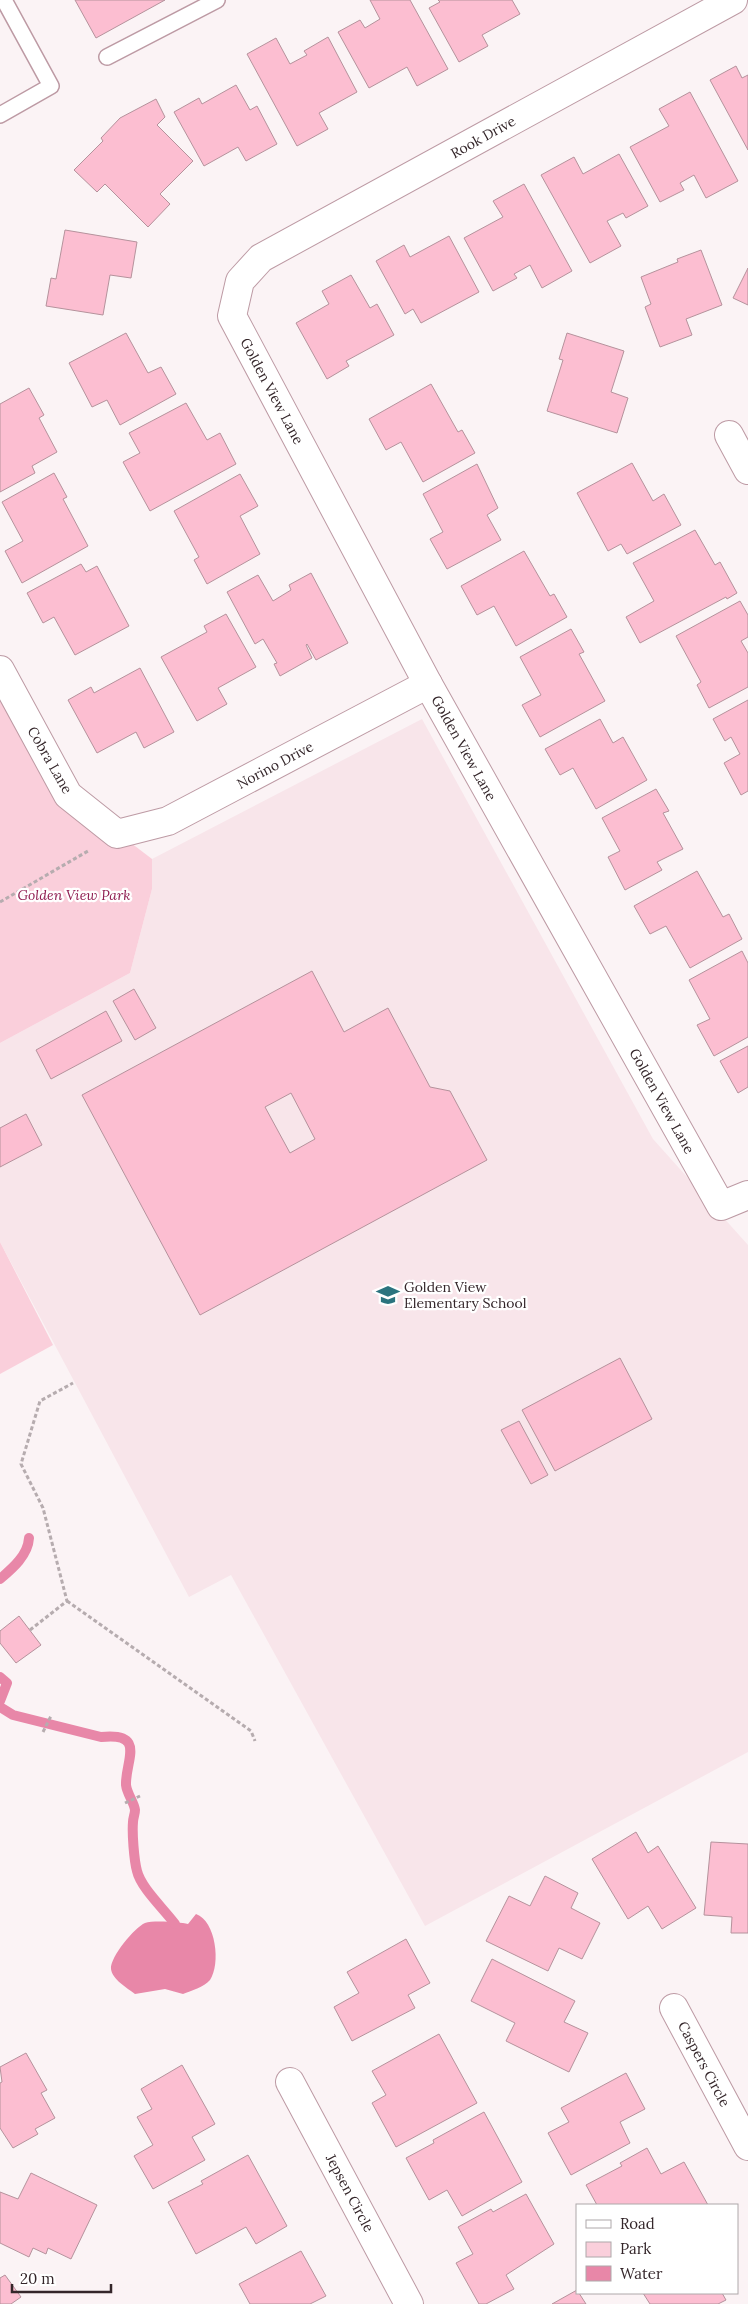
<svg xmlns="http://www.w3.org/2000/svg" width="748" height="2304" viewBox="0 0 748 2304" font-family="Lora,serif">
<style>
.built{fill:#f8e5ea}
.green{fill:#facfdb}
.water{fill:#e887a8}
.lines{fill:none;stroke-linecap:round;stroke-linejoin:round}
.stream{stroke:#e887a8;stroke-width:10}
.building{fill:#fcbed1;stroke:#b5929c;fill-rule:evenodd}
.lane-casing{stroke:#bd9aa4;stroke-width:18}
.street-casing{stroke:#bd9aa4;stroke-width:30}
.path{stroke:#b6acaf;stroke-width:3;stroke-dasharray:4 2.5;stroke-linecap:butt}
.lane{stroke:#fff;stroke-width:15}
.street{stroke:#fff;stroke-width:28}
.labels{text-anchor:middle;stroke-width:4.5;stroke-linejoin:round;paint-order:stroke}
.street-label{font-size:14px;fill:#34262a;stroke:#fff}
.park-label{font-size:14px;font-style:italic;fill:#901d51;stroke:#fff}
.poi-label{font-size:14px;fill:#34262a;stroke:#fff;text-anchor:start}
</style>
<rect width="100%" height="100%" fill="#fbf3f5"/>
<polygon class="built" points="422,719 653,1139 748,1245 748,1752 425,1926 231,1575 189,1597 0,1242 0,1043 130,973 152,889 152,859"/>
<g class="green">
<polygon points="0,670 68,795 152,859 152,889 130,973 0,1043"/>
<polygon points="0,1242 53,1345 0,1374"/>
</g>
<path class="water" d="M196 1914C216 1921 221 1964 210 1980 204 1987 191 1991 183 1994L165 1989 135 1994C127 1988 112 1979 111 1969 110 1957 135 1927 145 1923 153 1920 180 1922 188 1924Z"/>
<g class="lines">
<g class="stream">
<path d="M0 1579C13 1568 28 1555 29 1538"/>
<polyline points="0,1677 7,1683 0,1701"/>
<path d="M0 1707 13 1715 101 1737C147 1732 125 1761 126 1785 127 1794 134 1802 135 1810 135 1814 133 1818 133 1822 132 1833 134 1860 137 1871 141 1888 164 1909 175 1924"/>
</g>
</g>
<g class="building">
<polygon points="75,0 165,0 96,38"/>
<polygon points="370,0 410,0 448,69 417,86 407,67 369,88 338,32 360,20 365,28 380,19"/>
<polygon points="438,0 512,0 520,14 482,35 488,46 459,62 429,8 440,2"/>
<polygon points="328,37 357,92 319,113 328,129 297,146 247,54 276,38 290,64 307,55 304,51"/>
<polygon points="736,66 742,78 748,75 748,150 710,80"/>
<polygon points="236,85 250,110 257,106 277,144 246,161 238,147 204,166 174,112 199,98 202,104"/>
<polygon points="690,92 738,181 706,198 694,175 680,183 684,190 660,202 630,147 669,126 659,109"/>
<polygon points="156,99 165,117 157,125 193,161 160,194 170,204 148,227 105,184 97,192 74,170 103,141 101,138 120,118"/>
<polygon points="619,154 648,206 626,218 623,213 607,221 621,246 590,263 541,175 574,157 583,174"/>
<polygon points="524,184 572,271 542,288 530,265 514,274 517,278 493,291 464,238 503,217 493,201"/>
<polygon points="65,230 137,242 131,278 110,275 103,315 46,306 51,278 56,279"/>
<polygon points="449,236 479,292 421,323 413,309 405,314 376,261 404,245 410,257"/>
<polygon points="701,250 722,305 686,319 692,335 660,347 645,307 651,304 641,277 678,262 677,259"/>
<polygon points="748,268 748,305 733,298"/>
<polygon points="351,275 370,308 377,304 394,335 346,361 349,366 327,379 296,323 329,304 322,291"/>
<polygon points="126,333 148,373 161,367 176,394 120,425 107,400 92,407 69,363"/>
<polygon points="567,333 624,351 611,392 628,398 617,433 547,411 563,360 559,359"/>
<polygon points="431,384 458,432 462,430 475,453 423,482 401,442 386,450 369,419"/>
<polygon points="29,388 44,415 39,418 57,452 32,466 35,473 0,492 0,404"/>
<polygon points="186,403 207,440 220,433 236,464 150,511 123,462 140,453 129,433"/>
<polygon points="632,463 653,501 664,494 681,525 627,554 621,544 608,551 577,493"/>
<polygon points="477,464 498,508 487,515 501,540 447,569 430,539 443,532 423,494"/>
<polygon points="54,473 67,497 63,499 88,546 22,583 5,551 23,541 2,502"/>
<polygon points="240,474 258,506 240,516 260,554 207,584 194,560 199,557 174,511"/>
<polygon points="695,530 715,565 720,562 737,593 727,599 726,597 640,643 626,617 654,601 633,563"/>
<polygon points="524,551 550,596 554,594 567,617 516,646 494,606 477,615 461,586"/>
<polygon points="81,564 86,572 97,566 129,626 75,655 54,617 43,623 27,593"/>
<polygon points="311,573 348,643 316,660 307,644 306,645 312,658 280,676 274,664 277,663 263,639 255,644 227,592 258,575 273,601 291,590 289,585"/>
<polygon points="740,601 748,615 748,637 741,641 748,653 748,687 709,708 697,685 701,682 676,636"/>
<polygon points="226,614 256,667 218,688 227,704 197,721 161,657 207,632 204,626"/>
<polygon points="571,629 584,652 579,654 605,701 540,737 522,705 541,695 520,657"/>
<polygon points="140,668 174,732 144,748 136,732 97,753 68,700 91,687 94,693"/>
<polygon points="748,700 748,791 741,795 724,763 740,754 731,737 725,741 713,719"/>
<polygon points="600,719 613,743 623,737 647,780 596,809 573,768 560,775 545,749"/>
<polygon points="656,789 669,811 663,813 683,849 657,862 662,870 625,890 608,857 620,851 602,818"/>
<polygon points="697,871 723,917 729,914 742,939 690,968 666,926 650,934 634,906"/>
<polygon points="742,951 748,963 748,1037 714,1056 697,1025 710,1019 689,980"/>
<path d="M312 971 344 1032 388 1008 430 1087 450 1091 487 1160 200 1315 82 1095ZM291 1093 315 1139 290 1153 265 1107Z"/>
<polygon points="134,989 156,1028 135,1040 113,1001"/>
<polygon points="106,1011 122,1041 51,1079 36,1050"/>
<polygon points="748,1046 748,1087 738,1093 720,1061"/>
<polygon points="26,1114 42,1145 0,1167 0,1128"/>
<polygon points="620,1358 652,1419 555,1471 522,1410"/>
<polygon points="519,1421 548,1475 531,1484 501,1430"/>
<polygon points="19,1616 41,1645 16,1663 0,1643 0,1631"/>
<polygon points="636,1832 648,1853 658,1846 696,1908 662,1929 648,1906 628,1919 592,1859"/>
<polygon points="711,1842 748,1844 748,1933 731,1933 732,1917 704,1915"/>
<polygon points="545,1876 578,1893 571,1908 600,1923 582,1959 559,1948 548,1971 486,1941 509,1896 530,1906"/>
<polygon points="406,1939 430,1983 408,1995 415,2008 352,2041 334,2007 359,1993 347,1972"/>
<polygon points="492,1959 575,2001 564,2022 588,2033 569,2072 506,2041 515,2023 471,2001"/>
<polygon points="439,2034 477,2103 396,2147 372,2103 386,2095 372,2071"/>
<polygon points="26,2053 47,2090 41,2093 55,2118 35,2129 38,2134 13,2148 0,2128 0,2083 2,2082 0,2067"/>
<polygon points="182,2065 215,2124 192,2137 205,2160 153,2189 134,2156 153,2145 137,2117 152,2109 141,2089"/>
<polygon points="626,2073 645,2109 620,2122 630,2143 571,2175 548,2133 569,2122 561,2108"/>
<polygon points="484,2112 522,2182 462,2216 447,2190 429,2200 406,2158 434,2143 433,2140"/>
<polygon points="647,2148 661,2174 684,2162 708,2205 597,2205 586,2185 622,2166 620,2163"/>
<polygon points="248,2155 287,2226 256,2244 246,2227 196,2254 168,2202 203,2184 201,2181"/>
<polygon points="31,2173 97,2205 71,2259 48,2248 46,2254 33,2248 29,2257 0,2243 0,2192 18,2199"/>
<polygon points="526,2194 554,2244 506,2275 514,2289 486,2304 479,2304 456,2263 473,2254 458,2227 491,2209 493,2212"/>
<polygon points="301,2251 326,2296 310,2304 250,2304 239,2284"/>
<polygon points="5,2275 21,2297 11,2304 0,2304 0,2278"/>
<polygon points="577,2290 586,2304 552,2304"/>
<polygon points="643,2293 722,2293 726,2300 718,2304 650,2304"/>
</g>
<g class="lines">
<defs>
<g id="lane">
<polyline points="107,57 217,0"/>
<polyline points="0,115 51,86 4,0"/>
</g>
<g id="street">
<polyline points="733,0 261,258 240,281 232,316 428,684 721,1206 748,1195"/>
<polyline points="729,435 748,470"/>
<polyline points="0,670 68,795 117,834 168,821 428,684"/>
<polyline points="674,2008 748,2146"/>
<polyline points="290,2082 409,2304"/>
</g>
</defs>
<use href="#lane" class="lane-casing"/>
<use href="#street" class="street-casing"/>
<g class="path">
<polyline points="0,902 88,851"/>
<polyline points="67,1601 251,1731 255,1741"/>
<polyline points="30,1630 67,1601 43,1508 21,1464 40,1401 73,1383"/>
<polyline points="43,1732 51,1716"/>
<polyline points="125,1803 140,1796"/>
</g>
<use href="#lane" class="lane"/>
<use href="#street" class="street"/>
</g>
<defs>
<symbol id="school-bare" viewBox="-9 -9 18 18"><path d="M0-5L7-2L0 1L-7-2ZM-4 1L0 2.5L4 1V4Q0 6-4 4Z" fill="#2b737e" stroke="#fff" stroke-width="2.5" paint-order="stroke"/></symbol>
</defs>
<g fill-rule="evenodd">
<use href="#school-bare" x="372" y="1279" width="32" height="32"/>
</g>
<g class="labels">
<g class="street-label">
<text transform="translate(483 137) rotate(-29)" y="5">Rook Drive</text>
<text transform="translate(272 391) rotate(62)" y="5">Golden View Lane</text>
<text transform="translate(464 748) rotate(61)" y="5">Golden View Lane</text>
<text transform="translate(50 760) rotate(60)" y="5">Cobra Lane</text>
<text transform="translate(275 765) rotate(-28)" y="5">Norino Drive</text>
<text transform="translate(662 1101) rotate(61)" y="5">Golden View Lane</text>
<text transform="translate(704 2064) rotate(62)" y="5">Caspers Circle</text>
<text transform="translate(350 2193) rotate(62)" y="5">Jepsen Circle</text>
</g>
<g class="park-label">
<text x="74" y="900">Golden View Park</text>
</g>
<g class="poi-label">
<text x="404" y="1292">Golden View<tspan x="404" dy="16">Elementary School</tspan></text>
</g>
</g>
<rect x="576" y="2204" width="162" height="90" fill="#ffffff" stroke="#aea8aa"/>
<rect x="586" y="2220" width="25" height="8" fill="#ffffff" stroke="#aea8aa"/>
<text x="620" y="2229" font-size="15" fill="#34262a">Road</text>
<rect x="586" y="2242" width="25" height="15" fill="#facfdb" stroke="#aea8aa"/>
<text x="620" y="2254" font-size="15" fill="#34262a">Park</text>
<rect x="586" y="2266" width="25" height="15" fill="#e887a8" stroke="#aea8aa"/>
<text x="620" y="2279" font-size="15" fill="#34262a">Water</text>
<path d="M12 2284v8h99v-8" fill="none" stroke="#34262a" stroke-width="2.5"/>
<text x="20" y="2284" font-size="15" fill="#34262a" stroke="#ffffff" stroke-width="4" paint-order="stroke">20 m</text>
</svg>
